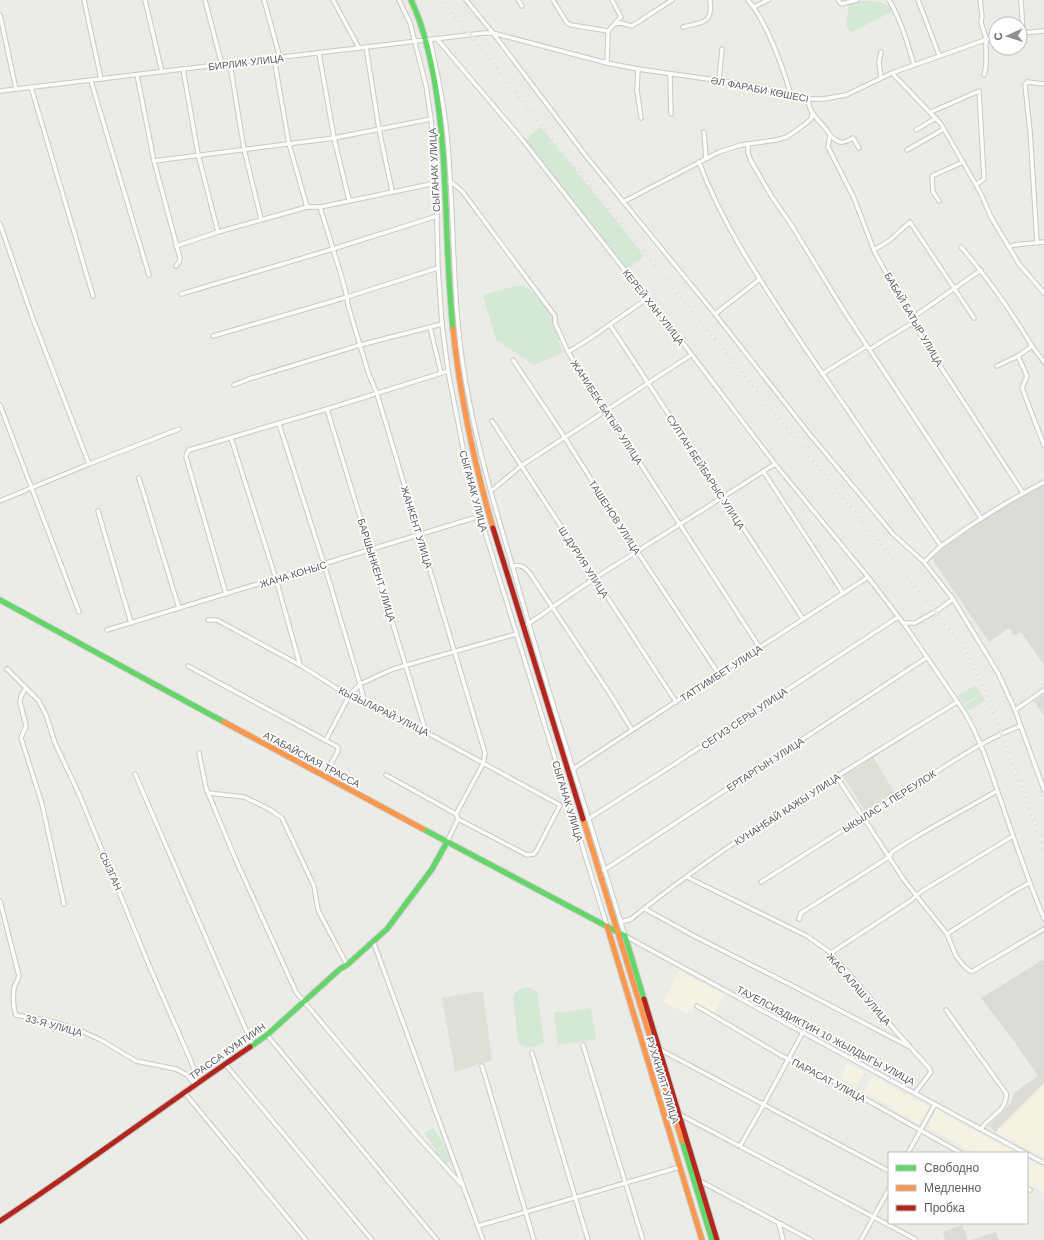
<svg xmlns="http://www.w3.org/2000/svg" width="1044" height="1240" viewBox="0 0 1044 1240" font-family="Arial,sans-serif">
<style>
.commercial{fill:#f4f2e2}
.industrial{fill:#dcdbd7}
.education{fill:#dfded7}
.green{fill:#d5e7d5}
.lines{fill:none;stroke-linecap:round;stroke-linejoin:round}
.street-casing{stroke:#c8c8c8;stroke-width:5.5}
.fast-casing{stroke:#c9c9c9;stroke-width:7}
.slow-casing{stroke:#c9c9c9;stroke-width:7}
.jam-casing{stroke:#c9c9c9;stroke-width:7}
.street{stroke:#fcfcfb;stroke-width:3.5}
.fast{stroke:#63d668;stroke-width:5}
.slow{stroke:#ff974d;stroke-width:5}
.jam{stroke:#b3261e;stroke-width:5}
.rail-casing{stroke:#e3e4e3;stroke-width:2.5}
.rail{stroke:#fff;stroke-width:1;stroke-dasharray:3;stroke-linecap:butt}
.labels{text-anchor:middle;stroke-width:3.5;stroke-linejoin:round;paint-order:stroke}
.street-label{font-size:10px;fill:#5d5f64;stroke:#fff}
</style>
<rect width="100%" height="100%" fill="#ecece7"/>
<g class="commercial">
<polygon points="679,971 725,995 714,1013 696,1003 691,1015 664,1002"/>
<polygon points="847,1063 864,1072 857,1086 840,1079"/>
<polygon points="873,1077 929,1107 919,1124 897,1112 885,1103 864,1092"/>
<polygon points="1044,1083 1044,1157 996,1132 998,1129"/>
<polygon points="936,1109 974,1130 1016,1153 973,1153 929,1127"/>
<polygon points="1027,1159 1044,1168 1044,1193 1027,1184"/>
</g>
<g class="industrial">
<polygon points="1044,485 1044,665 1021,632 1014,636 1009,628 989,642 932,559 943,548 989,516 1008,504"/>
<polygon points="1044,694 1044,716 1034,701"/>
<polygon points="1044,959 1044,1083 998,1129 996,1132 989,1126 1011,1103 1014,1093 1038,1076 1016,1044 981,998"/>
<polygon points="962,1225 968,1240 945,1240 943,1232"/>
<polygon points="996,1232 999,1240 971,1240 992,1233"/>
</g>
<g class="education">
<polygon points="873,757 895,793 865,811 843,776"/>
<polygon points="483,991 492,1060 455,1072 442,998"/>
</g>
<g class="green">
<path d="M859 1C871 1 886 0 893 11L852 32 846 27 849 5Z"/>
<polygon points="541,127 644,256 627,270 525,140"/>
<polygon points="525,286 538,297 553,317 554,323 560,337 559,343 564,352 534,365 496,340 483,295 512,287"/>
<polygon points="975,685 981,693 964,704 958,696"/>
<polygon points="981,694 985,700 969,711 965,705"/>
<polygon points="528,987 537,992 544,1042 536,1047 526,1048 518,1042 513,996 519,989"/>
<polygon points="591,1008 596,1039 558,1045 554,1013"/>
<polygon points="433,1128 444,1145 436,1150 425,1133"/>
<polygon points="446,1145 452,1161 446,1164 435,1152"/>
</g>
<g class="lines">
<defs>
<g id="street">
<polyline points="84,0 101,79"/>
<polyline points="145,0 162,72"/>
<polyline points="205,0 222,65"/>
<polyline points="264,0 280,58"/>
<polyline points="333,0 359,48"/>
<polyline points="399,0 410,23 426,86 431,119 436,183 438,268 442,324 448,371 463,448 480,516 607,926"/>
<polyline points="466,0 493,33 586,156 715,314 807,431 893,534 924,562 953,599 998,673 1015,710 1044,790"/>
<polyline points="518,0 522,6"/>
<polyline points="553,0 567,23 571,25 608,31"/>
<path d="M748 0C768 24 782 65 791 95"/>
<polyline points="838,0 841,4 857,0"/>
<path d="M889 0C901 20 907 42 914 65"/>
<polyline points="918,0 939,55"/>
<polyline points="980,0 982,16 981,22 986,39 986,65 984,75"/>
<polyline points="1021,0 1023,32"/>
<polyline points="754,7 768,0"/>
<polyline points="0,15 16,89"/>
<polyline points="615,24 621,23 632,26 672,0"/>
<path d="M683 27C703 22 713 24 710 0"/>
<polyline points="608,31 621,17 612,0"/>
<polyline points="1020,33 1044,31"/>
<path d="M437 39 521 138 634 282 651 301 775 464 868 577 907 628 965 713C982 742 992 775 1003 807 1016 845 1029 882 1044 919"/>
<path d="M430 40C437 71 444 103 447 135 455 218 451 302 466 384 477 447 495 507 513 568 547 692 588 813 625 936L1025 1153"/>
<polyline points="366,47 379,129 392,191"/>
<polyline points="319,53 334,138 349,200"/>
<polyline points="274,58 289,144 307,207"/>
<polyline points="607,63 608,31"/>
<polyline points="230,64 244,149 261,219"/>
<polyline points="183,69 198,154 218,232"/>
<polyline points="638,69 637,90 641,118"/>
<polyline points="892,73 941,124 980,192 991,217 1019,264 1044,293"/>
<polyline points="670,74 671,114"/>
<polyline points="137,75 154,161 180,258 179,262 176,266"/>
<polyline points="881,78 879,62 881,52"/>
<polyline points="719,80 722,49"/>
<polyline points="91,81 149,275"/>
<polyline points="31,87 93,296"/>
<polyline points="0,91 484,33 493,33 607,63 638,69 757,86 791,95 808,99 823,99 846,95 892,73 996,36"/>
<path d="M808 99C809 116 822 121 830 135L828 147 854 198 875 253 929 349 1023 493"/>
<polyline points="931,112 979,91 984,179 976,185"/>
<polyline points="916,130 936,118"/>
<polyline points="704,132 706,158"/>
<path d="M830 135C839 144 842 144 853 138L859 148"/>
<polyline points="748,144 748,153 751,161 772,197 792,226 844,311 981,518"/>
<polyline points="907,150 944,129"/>
<polyline points="154,161 334,138 431,119"/>
<path d="M699 162C724 229 766 289 805 348 850 414 896 480 941 546L924 562"/>
<polyline points="450,181 462,191 555,316 555,323 568,352 760,648"/>
<polyline points="939,201 933,192 932,176 963,162"/>
<polyline points="623,202 719,152 741,145 776,140 787,137 804,125 811,119 812,114"/>
<polyline points="320,207 342,278 347,297 348,305 368,372 377,394 485,753 483,764 456,814 458,819 447,842"/>
<polyline points="0,224 33,319 89,464"/>
<polyline points="1037,242 1030,131 1025,85 1027,82 1044,84"/>
<polyline points="176,246 218,232 307,207 320,207 436,183"/>
<path d="M961 247C988 278 1011 311 1032 346L1018 356 1027 376 1022 388 1044 445"/>
<polyline points="1009,247 1014,245 1044,242"/>
<polyline points="874,250 890,240 910,222 974,318"/>
<polyline points="181,294 333,249 437,216"/>
<polyline points="715,314 760,279"/>
<polyline points="912,318 981,270"/>
<polyline points="610,325 803,619"/>
<polyline points="430,327 441,373"/>
<polyline points="213,336 347,297 438,268"/>
<polyline points="1032,346 1044,362"/>
<polyline points="870,349 914,322"/>
<polyline points="568,352 589,339 648,298"/>
<polyline points="513,360 565,438 625,533 718,673"/>
<polyline points="997,366 1018,356"/>
<polyline points="822,374 867,346"/>
<polyline points="234,385 249,379 360,345 442,324"/>
<polyline points="0,405 79,612"/>
<polyline points="327,409 426,732"/>
<polyline points="492,421 676,702"/>
<polyline points="279,424 324,564 360,684 365,704"/>
<polyline points="231,438 276,579 300,665"/>
<polyline points="763,471 843,593"/>
<polyline points="139,478 179,608"/>
<polyline points="491,491 521,466 691,355"/>
<polyline points="0,501 89,464 179,429"/>
<polyline points="98,511 131,623"/>
<path d="M941 546C974 522 1008 501 1044 482"/>
<path d="M512 566C522 564 525 567 531 575L612 697 632 730"/>
<polyline points="226,594 186,457 187,453 189,450 327,409 448,371"/>
<polyline points="208,620 217,620 300,665 349,696 426,732 560,805 537,850 534,854 527,855 458,819"/>
<polyline points="903,623 915,623 938,610 953,599"/>
<polyline points="528,624 595,578 775,464"/>
<polyline points="107,630 480,516"/>
<polyline points="188,666 338,747 338,751 324,776"/>
<polyline points="7,669 39,701 46,715 55,743 79,794 151,970 191,1061 195,1073 196,1085"/>
<polyline points="26,688 21,696 20,702 26,726 21,738 42,804 64,904"/>
<polyline points="1015,710 1044,690"/>
<polyline points="326,740 349,696 360,684 393,669 516,634"/>
<polyline points="199,753 206,788 235,858 296,992 417,1136 461,1184"/>
<path d="M573 769C671 704 770 641 868 577"/>
<polyline points="135,774 253,1046"/>
<polyline points="386,775 456,814"/>
<polyline points="837,777 904,880 947,934 956,956 963,965 970,971 973,971 1044,929"/>
<polyline points="208,793 244,797 269,809 282,818 314,886 318,910 347,965"/>
<polyline points="588,819 673,765 898,617"/>
<polyline points="604,870 926,658"/>
<polyline points="687,877 807,936 831,953 870,998 893,1028 929,1068 931,1072 915,1093"/>
<path d="M761 882C815 848 868 814 923 780 954 761 985 739 1020 726"/>
<path d="M0 901 19 976C18 980 15 984 14 988 13 997 13 1007 16 1015L53 1022 79 1030 101 1040 136 1061 176 1069 187 1075 196 1085"/>
<polyline points="645,909 696,937 797,988 908,1046"/>
<polyline points="799,919 801,913 889,857 893,851 924,832 997,791"/>
<path d="M621 922 631 919C733 837 846 771 957 702"/>
<polyline points="947,934 1011,893 1029,883"/>
<polyline points="373,941 483,1240"/>
<polyline points="831,953 910,901 922,891 1013,836"/>
<polyline points="697,1006 782,1056 824,1076 961,1153"/>
<path d="M946 1010 1006 1093C1008 1111 990 1115 981 1129"/>
<polyline points="267,1035 437,1240"/>
<polyline points="583,1045 643,1240"/>
<polyline points="659,1049 889,1171"/>
<polyline points="532,1053 588,1240"/>
<polyline points="226,1065 372,1240"/>
<polyline points="482,1066 534,1240"/>
<polyline points="184,1092 306,1240"/>
<polyline points="679,1114 915,1239"/>
<polyline points="740,1146 764,1104 803,1032"/>
<polyline points="908,1153 935,1104"/>
<polyline points="1027,1154 1044,1163"/>
<polyline points="700,1181 811,1240"/>
<polyline points="1027,1188 1030,1190"/>
<polyline points="779,1224 783,1240"/>
<polyline points="478,1226 680,1167"/>
<polyline points="861,1240 889,1189"/>
</g>
<g id="fast">
<path d="M411 0C423 25 429 51 434 78 449 161 444 246 453 329"/>
<polyline points="0,600 224,722"/>
<polyline points="423,829 625,936 644,999"/>
<polyline points="250,1047 267,1035 340,969 347,965 387,929 432,869 447,842"/>
<polyline points="682,1141 712,1240"/>
</g>
<g id="slow">
<path d="M453 329C460 396 474 463 493 528"/>
<polyline points="224,722 423,829"/>
<polyline points="583,819 682,1141"/>
<polyline points="607,926 702,1240"/>
</g>
<g id="jam">
<polyline points="493,528 583,819"/>
<polyline points="644,999 717,1240"/>
<path d="M0 1221C85 1165 166 1104 250 1047"/>
</g>
</defs>
<use href="#street" class="street-casing"/>
<use href="#fast" class="fast-casing"/>
<use href="#slow" class="slow-casing"/>
<use href="#jam" class="jam-casing"/>
<use href="#street" class="street"/>
<use href="#fast" class="fast"/>
<use href="#slow" class="slow"/>
<use href="#jam" class="jam"/>
<defs>
<polyline id="rail" points="441,0 470,34 537,120 952,632 962,646 982,682 1044,848"/>
</defs>
<use href="#rail" class="rail-casing"/>
<use href="#rail" class="rail"/>
</g>
<g class="labels">
<g class="street-label">
<text transform="translate(246 62) rotate(-7)" y="4">БИРЛИК УЛИЦА</text>
<text transform="translate(760 89) rotate(11)" y="4">ӘЛ ФАРАБИ КӨШЕСІ</text>
<text transform="translate(434 170) rotate(-93)" y="4">СЫГАНАК УЛИЦА</text>
<text transform="translate(654 307) rotate(52)" y="4">КЕРЕЙ ХАН УЛИЦА</text>
<text transform="translate(914 319) rotate(60)" y="4">БАБАЙ БАТЫР УЛИЦА</text>
<text transform="translate(607 412) rotate(57)" y="4">ЖАНИБЕК БАТЫР УЛИЦА</text>
<text transform="translate(706 472) rotate(57)" y="4">СУЛТАН БЕЙБАРЫС УЛИЦА</text>
<text transform="translate(474 491) rotate(75)" y="4">СЫГАНАК УЛИЦА</text>
<text transform="translate(615 517) rotate(57)" y="4">ТАШЕНОВ УЛИЦА</text>
<text transform="translate(417 527) rotate(73)" y="4">ЖАНКЕНТ УЛИЦА</text>
<text transform="translate(584 562) rotate(57)" y="4">Ш.ДУРИЯ УЛИЦА</text>
<text transform="translate(377 570) rotate(73)" y="4">БАРШЫНКЕНТ УЛИЦА</text>
<text transform="translate(293 574) rotate(-17)" y="4">ЖАНА КОНЫС</text>
<text transform="translate(721 673) rotate(-33)" y="4">ТАТТИМБЕТ УЛИЦА</text>
<text transform="translate(384 711) rotate(26)" y="4">КЫЗЫЛАРАЙ УЛИЦА</text>
<text transform="translate(744 718) rotate(-34)" y="4">СЕГИЗ СЕРЫ УЛИЦА</text>
<text transform="translate(312 759) rotate(28)" y="4">АТАБАЙСКАЯ ТРАССА</text>
<text transform="translate(765 764) rotate(-33)" y="4">ЕРТАРГЫН УЛИЦА</text>
<text transform="translate(568 801) rotate(73)" y="4">СЫГАНАК УЛИЦА</text>
<text transform="translate(889 801) rotate(-32)" y="4">ЫКЫЛАС 1 ПЕРЕУЛОК</text>
<text transform="translate(787 809) rotate(-33)" y="4">КУНАНБАЙ КАЖЫ УЛИЦА</text>
<text transform="translate(111 871) rotate(66)" y="4">СЫЗГАН</text>
<text transform="translate(859 989) rotate(49)" y="4">ЖАС АЛАШ УЛИЦА</text>
<text transform="translate(54 1025) rotate(15)" y="4">33-Я УЛИЦА</text>
<text transform="translate(826 1035) rotate(28)" y="4">ТАУЕЛСИЗДИКТИН 10 ЖЫЛДЫГЫ УЛИЦА</text>
<text transform="translate(227 1051) rotate(-35)" y="4">ТРАССА КУМТИИН</text>
<text transform="translate(663 1080) rotate(73)" y="4">РУХАНИЯТ УЛИЦА</text>
<text transform="translate(829 1080) rotate(28)" y="4">ПАРАСАТ УЛИЦА</text>
</g>
</g>
<rect x="888" y="1152" width="140" height="72" fill="#ffffff" stroke="#bebfc1"/>
<rect x="896" y="1165" width="20" height="6" fill="#63d668" stroke="#bebfc1"/>
<text x="924" y="1172" font-size="12" fill="#5d5f64">Свободно</text>
<rect x="896" y="1185" width="20" height="6" fill="#ff974d" stroke="#bebfc1"/>
<text x="924" y="1192" font-size="12" fill="#5d5f64">Медленно</text>
<rect x="896" y="1205" width="20" height="6" fill="#b3261e" stroke="#bebfc1"/>
<text x="924" y="1212" font-size="12" fill="#5d5f64">Пробка</text>
<g transform="translate(1008 36) rotate(267)"><circle r="19" fill="#ffffff" stroke="#bebfc1"/>
<path d="M0-3L7 15L0 10L-7 15Z" fill="#8f9092"/>
<text y="-6" font-size="11" font-weight="bold" text-anchor="middle" fill="#5d5f64">С</text>
</g>
</svg>
